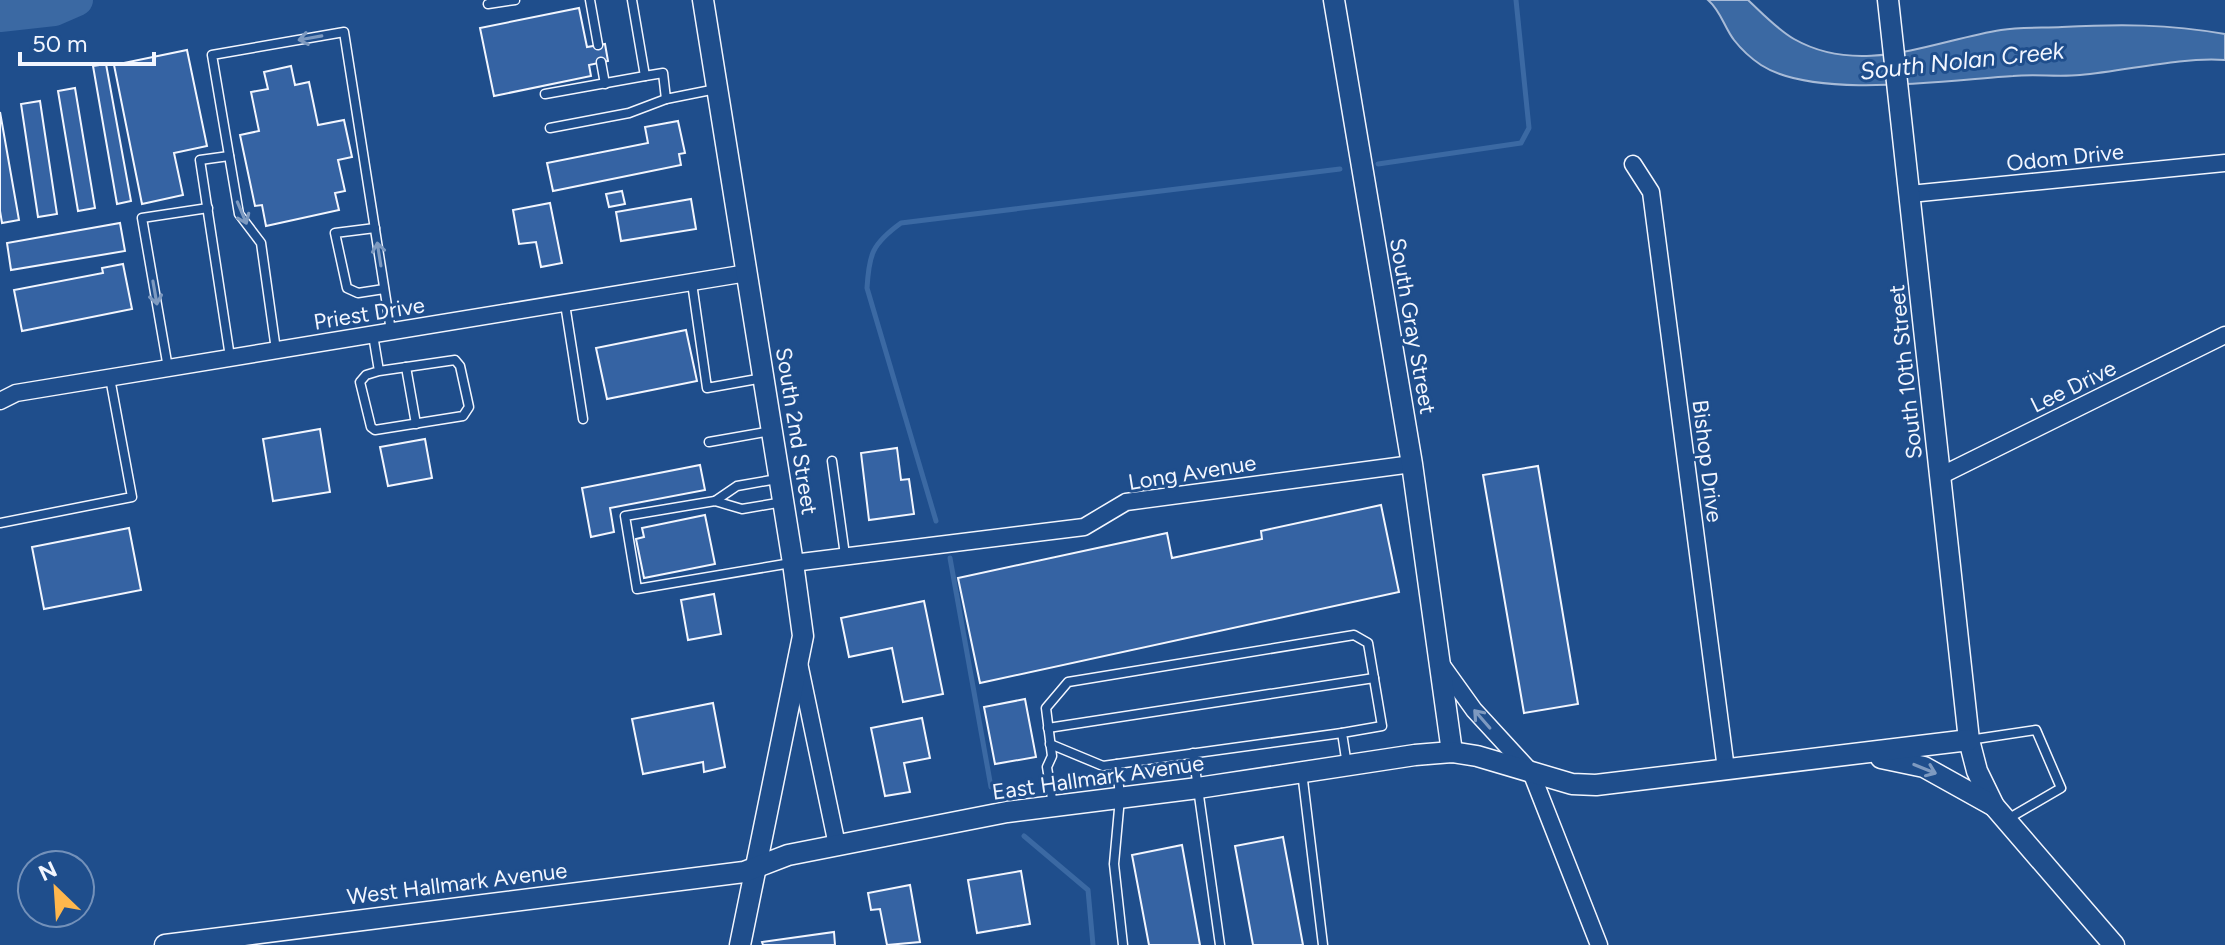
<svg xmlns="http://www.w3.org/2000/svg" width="2225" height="945" viewBox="0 0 2225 945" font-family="Figtree,sans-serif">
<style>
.water{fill:#3b69a3;stroke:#a8bbd7;stroke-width:2}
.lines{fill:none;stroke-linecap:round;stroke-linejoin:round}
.stream{stroke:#3b69a3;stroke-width:5}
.river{stroke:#3b69a3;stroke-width:32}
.building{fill:#3563a3;stroke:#f2f6ff;stroke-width:2}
.service-casing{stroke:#f2f6ff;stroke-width:11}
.minor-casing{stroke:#f2f6ff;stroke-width:19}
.tertiary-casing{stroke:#f2f6ff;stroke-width:23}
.service{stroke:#1f4e8c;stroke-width:8}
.minor{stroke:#1f4e8c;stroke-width:16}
.tertiary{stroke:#1f4e8c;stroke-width:20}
.oneway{stroke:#7e9ac0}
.labels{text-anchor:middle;stroke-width:6;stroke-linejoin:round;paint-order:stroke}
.street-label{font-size:22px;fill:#f2f6ff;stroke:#1f4e8c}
.water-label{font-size:24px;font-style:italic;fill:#f2f6ff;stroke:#1f4e8c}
</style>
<rect width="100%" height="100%" fill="#1f4e8c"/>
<path class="water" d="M1708 0H1748C1762 13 1778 30 1794 39 1861 77 1933 41 2001 30 2021 27 2042 28 2062 27 2121 24 2167 24 2225 34V60C2177 57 2128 71 2080 75 2058 77 2035 74 2013 76 1949 80 1815 100 1761 65 1752 59 1741 49 1734 40 1724 27 1721 11 1708 0Z"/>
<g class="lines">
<g class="stream">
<polyline points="1378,164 1521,143 1529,128 1516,0"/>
<path d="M936 521 867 288C869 254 872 244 901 223L1340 169"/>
<polyline points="950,558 991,787"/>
<polyline points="1024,836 1088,890 1093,945"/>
</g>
<polyline class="river" points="0,16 54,10 77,0"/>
</g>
<g class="building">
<polygon points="579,8 587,47 605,44 608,61 589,65 591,76 494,96 480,28"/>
<polygon points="187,50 207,146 174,153 183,195 142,204 114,65"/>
<polygon points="106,64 131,201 117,204 93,66"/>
<polygon points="291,66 295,85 309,82 318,125 344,120 352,157 338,160 345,191 335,193 339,210 266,226 262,205 255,206 240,135 259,131 251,92 268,89 264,72"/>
<polygon points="75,88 95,208 78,211 58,91"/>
<polygon points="40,101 57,214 38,217 21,104"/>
<polygon points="0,112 19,220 2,223 0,211"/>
<polygon points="678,121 685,153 679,154 681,165 553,191 547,163 648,143 645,127"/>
<polygon points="622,191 625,204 609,207 606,194"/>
<polygon points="691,199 696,229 621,241 616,212"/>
<polygon points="550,203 562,263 541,267 536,242 519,244 513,210"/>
<polygon points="120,223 125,251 11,270 7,243"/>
<polygon points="123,264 132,309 22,331 14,290 103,273 102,268"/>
<polygon points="686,330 697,381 607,399 596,348"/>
<polygon points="320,429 330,492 273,501 263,439"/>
<polygon points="425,439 432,478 388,486 380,447"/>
<polygon points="897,448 901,480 909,479 914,514 869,520 861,453"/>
<polygon points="700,465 705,490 610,508 614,532 591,537 582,488"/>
<polygon points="1538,466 1578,704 1524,713 1483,475"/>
<polygon points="1381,505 1399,592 980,683 958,578 1167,533 1172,558 1262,539 1261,531"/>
<polygon points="705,515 715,564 644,578 636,539 644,537 642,528"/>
<polygon points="129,528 141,590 44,609 32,547"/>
<polygon points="714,594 721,634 688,640 681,600"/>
<polygon points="924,601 943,694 903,702 892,648 849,657 841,618"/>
<polygon points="1025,699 1036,757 995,764 984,707"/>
<polygon points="713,703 725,767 704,772 703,762 643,774 632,719"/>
<polygon points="922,718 930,758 904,763 910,792 885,796 871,728"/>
<polygon points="1283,837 1303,945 1253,945 1235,846"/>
<polygon points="1182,845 1200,945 1149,945 1132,855"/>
<polygon points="1021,871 1030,924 977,933 968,880"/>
<polygon points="910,885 920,942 887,945 880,909 871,910 868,893"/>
<polygon points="834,932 835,945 763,945 762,942"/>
</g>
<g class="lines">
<defs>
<g id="service">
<polyline points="590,0 598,45"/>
<polyline points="632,0 645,76 663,73 666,99 716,89"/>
<polyline points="488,4 515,0"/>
<polyline points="601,62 605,84"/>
<polyline points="545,94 645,76"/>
<polyline points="550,128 629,113 666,99"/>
<polyline points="229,156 200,160 230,357"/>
<polyline points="375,228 335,233 347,288 358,293 384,289"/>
<polyline points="692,283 707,388 763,378"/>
<polyline points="565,304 583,419"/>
<polyline points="373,335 379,371 366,375 360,382 371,427 375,430 463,416 469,407 460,366 455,360 379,371"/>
<polyline points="276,350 261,243 239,214 212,55 344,32 391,331"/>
<polyline points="406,367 416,424"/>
<polyline points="168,368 142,218 208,208"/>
<polyline points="709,442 771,431"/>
<polyline points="832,461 845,555"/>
<polyline points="715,501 737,486 777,479"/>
<polyline points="783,502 742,509 715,501 625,516 637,589 791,563"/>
<polyline points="0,523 132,497 110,378"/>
<polyline points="1048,728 1374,678"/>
<polyline points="1969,740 2036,730 2061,788 2006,820"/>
<polyline points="1050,744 1103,766 1117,764"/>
<polyline points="1193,753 1220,945"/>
<polyline points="1302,772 1323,945"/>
<polyline points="1053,805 1047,767 1052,756 1046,708 1068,682 1354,635 1368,643 1382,726 1342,733 1347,765"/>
<polyline points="1123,945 1114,864 1120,798 1117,764 1342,733"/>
</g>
<g id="minor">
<polyline points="1633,164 1651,192 1726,769"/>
<polyline points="1910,194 2225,163"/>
<polyline points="0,401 16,393 747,273"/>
<polyline points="1940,476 2225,335"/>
<polyline points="793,563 1084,527 1126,502 1412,464"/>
<polyline points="799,663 837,845"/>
<polyline points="1441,664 1474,710 1531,772 1599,945"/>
</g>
<g id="tertiary">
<polyline points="703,0 793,563 803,636 740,945"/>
<polyline points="1334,0 1412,464 1452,752"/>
<polyline points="1888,0 1969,740 1977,771 1994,806 2114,945"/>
<polyline points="1881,758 1924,767 1994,806"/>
<polyline points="165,945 744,872 788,855 1007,812 1198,788 1415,755 1452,752 1477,756 1572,784 1596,785 1969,740"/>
</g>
</defs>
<use href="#service" class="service-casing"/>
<use href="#minor" class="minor-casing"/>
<use href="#tertiary" class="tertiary-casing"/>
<use href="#service" class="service"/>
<use href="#minor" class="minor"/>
<use href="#tertiary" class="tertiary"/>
</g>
<defs><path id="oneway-shaft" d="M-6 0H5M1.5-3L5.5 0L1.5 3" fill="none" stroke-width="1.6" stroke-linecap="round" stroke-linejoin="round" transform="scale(2)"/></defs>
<g class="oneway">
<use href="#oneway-shaft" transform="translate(310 38) rotate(170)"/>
<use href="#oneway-shaft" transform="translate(242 213) rotate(67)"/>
<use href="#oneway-shaft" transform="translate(379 254) rotate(-99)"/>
<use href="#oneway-shaft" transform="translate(155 293) rotate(80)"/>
<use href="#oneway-shaft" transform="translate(1482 719) rotate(-131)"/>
<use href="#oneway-shaft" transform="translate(1925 769) rotate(22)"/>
</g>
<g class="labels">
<g class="street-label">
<text transform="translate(2065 157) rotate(-6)" y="8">Odom Drive</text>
<text transform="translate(369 313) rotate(-9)" y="8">Priest Drive</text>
<text transform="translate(1413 326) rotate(80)" y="8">South Gray Street</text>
<text transform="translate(1905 372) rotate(-96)" y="8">South 10th Street</text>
<text transform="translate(2073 386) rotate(-26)" y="8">Lee Drive</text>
<text transform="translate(797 431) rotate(81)" y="8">South 2nd Street</text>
<text transform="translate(1708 461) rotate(83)" y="8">Bishop Drive</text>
<text transform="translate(1192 472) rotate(-9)" y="8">Long Avenue</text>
<text transform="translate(1098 777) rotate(-8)" y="8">East Hallmark Avenue</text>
<text transform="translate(457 883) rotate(-7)" y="8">West Hallmark Avenue</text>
</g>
<g class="water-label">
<text transform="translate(1962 61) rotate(-6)" y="8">South Nolan Creek</text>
</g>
</g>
<g transform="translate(56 889) rotate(335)"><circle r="38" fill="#1f4e8c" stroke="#7391ba" stroke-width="2"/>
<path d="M0-6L14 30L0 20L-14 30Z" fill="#ffb74d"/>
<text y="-12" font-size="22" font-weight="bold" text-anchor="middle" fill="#f2f6ff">N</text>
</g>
<path d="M20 52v12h134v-12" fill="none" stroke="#f2f6ff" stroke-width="4"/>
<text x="32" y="52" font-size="24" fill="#f2f6ff" stroke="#1f4e8c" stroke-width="6" paint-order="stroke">50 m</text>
</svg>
